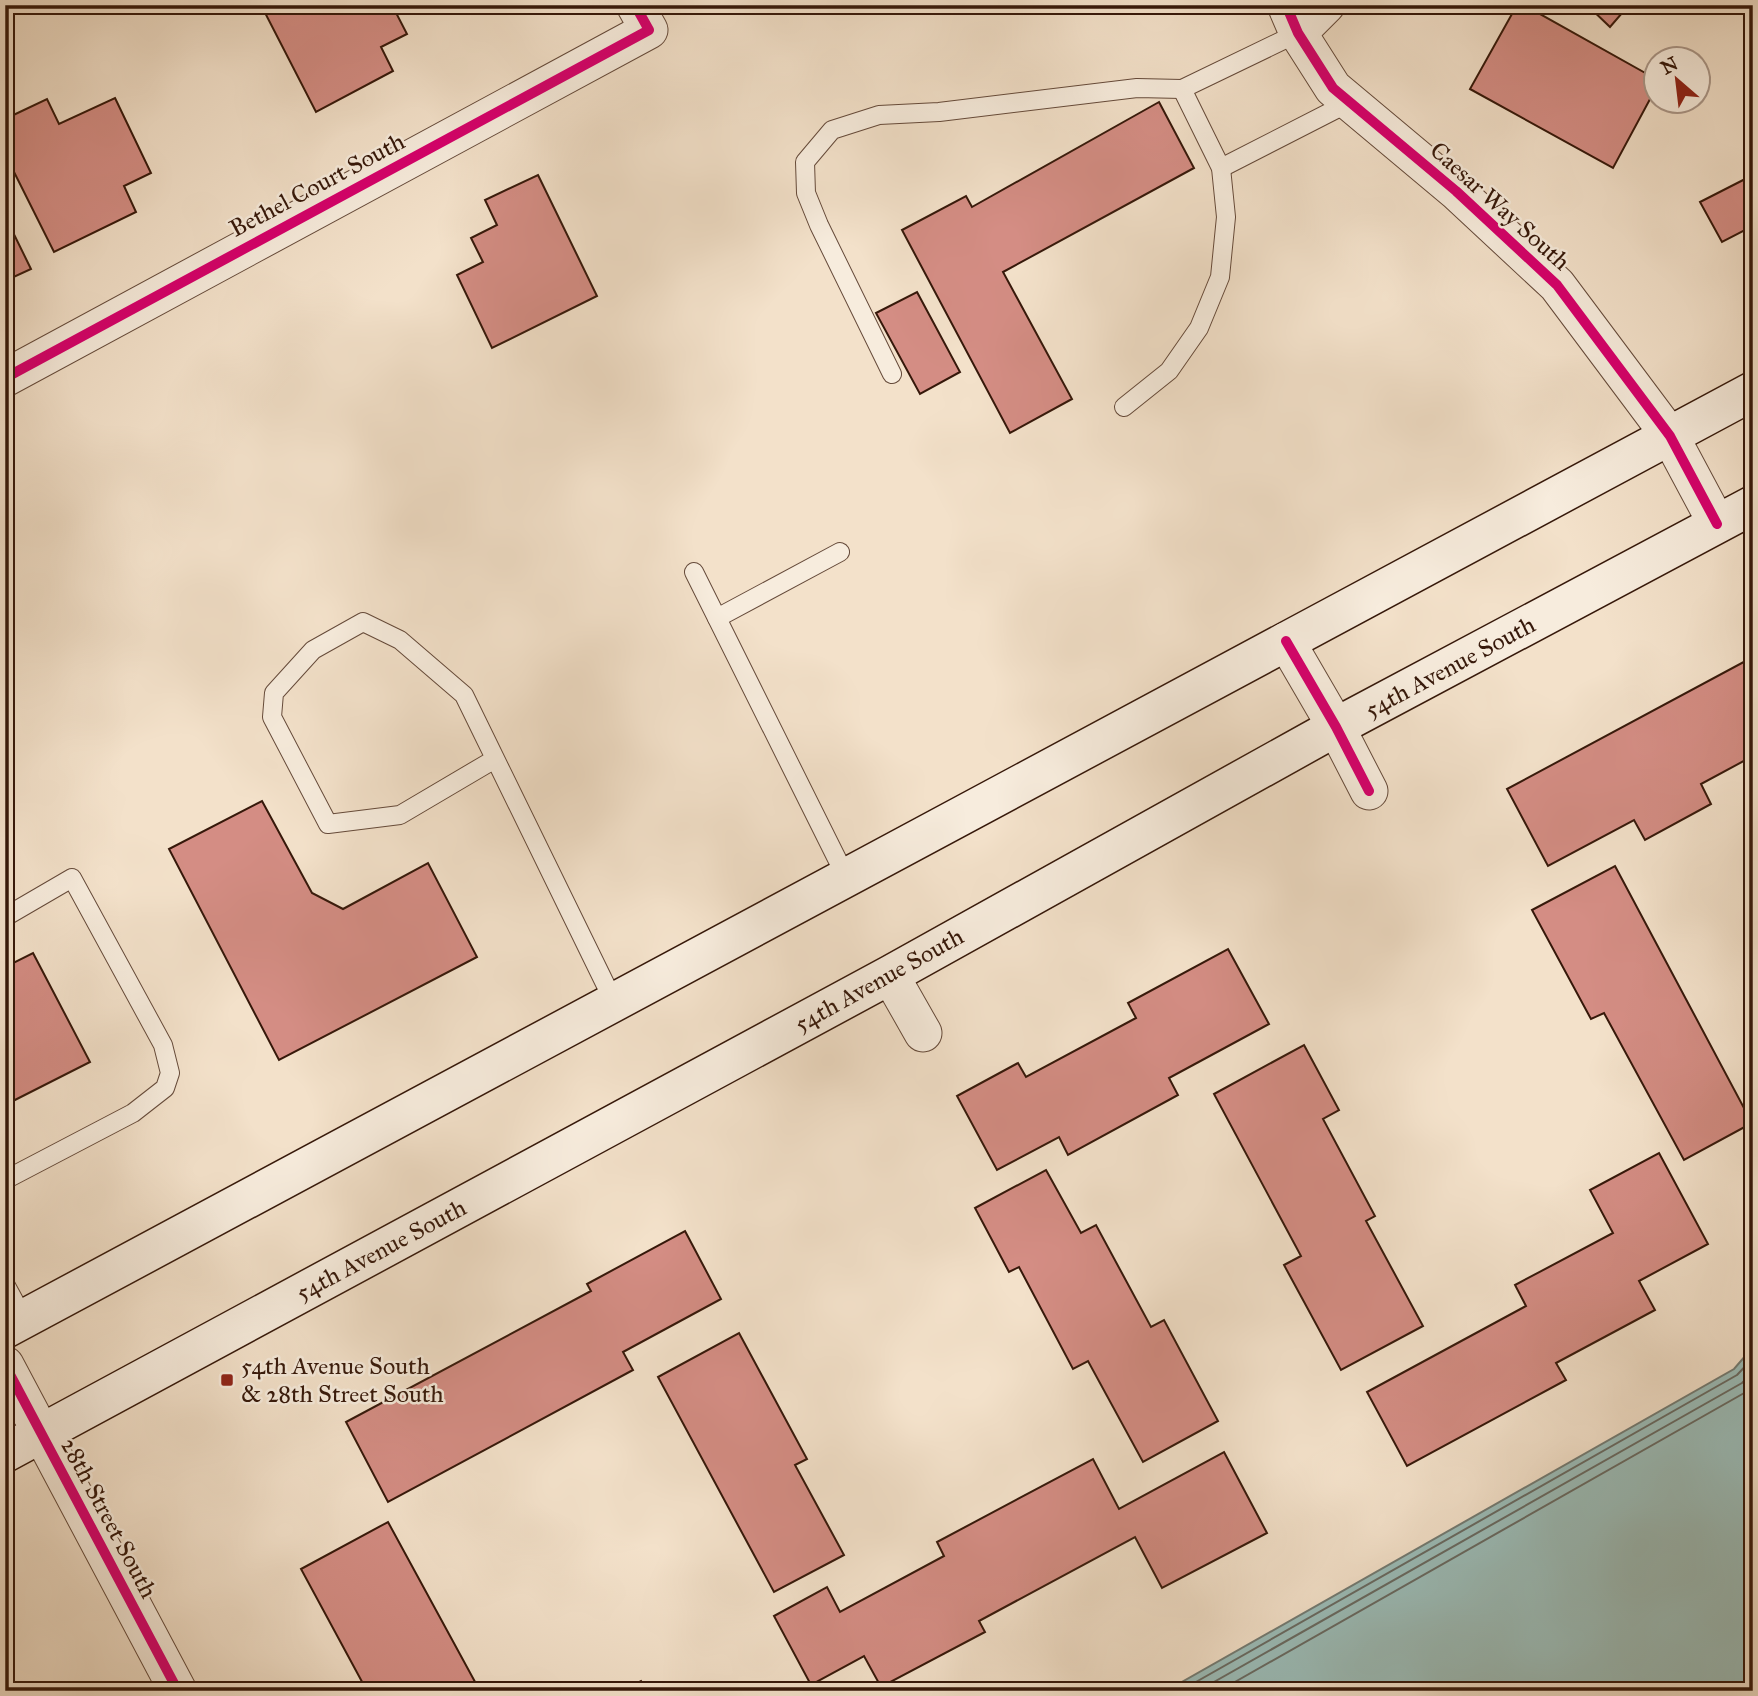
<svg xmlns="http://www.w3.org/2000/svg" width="1758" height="1696" viewBox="0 0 1758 1696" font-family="'IM FELL Great Primer',serif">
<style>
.water{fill:#9bbdb9;stroke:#737b73;stroke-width:2}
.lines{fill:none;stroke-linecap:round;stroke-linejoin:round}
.shore{stroke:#686a62;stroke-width:2}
.building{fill:#d48d84;stroke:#36180a;stroke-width:2}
.service-casing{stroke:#654a3a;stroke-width:20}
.minor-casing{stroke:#654a3a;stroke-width:39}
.secondary-casing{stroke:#36180a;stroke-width:41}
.service{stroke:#f7ecdd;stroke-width:18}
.minor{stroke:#f7ecdd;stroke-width:37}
.secondary{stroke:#f7ecdd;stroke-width:38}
.cycleway-casing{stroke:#f7ecdd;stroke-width:15}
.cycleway{stroke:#d6006c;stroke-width:10}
.poi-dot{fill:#8f2418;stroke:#f7ecdd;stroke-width:2.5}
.labels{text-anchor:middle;stroke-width:5;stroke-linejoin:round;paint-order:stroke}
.street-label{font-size:24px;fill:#36180a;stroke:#f7ecdd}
.poi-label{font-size:24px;fill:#36180a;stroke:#f7ecdd;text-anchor:start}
</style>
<rect width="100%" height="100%" fill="#f3e1ca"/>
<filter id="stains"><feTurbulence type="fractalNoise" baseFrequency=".00286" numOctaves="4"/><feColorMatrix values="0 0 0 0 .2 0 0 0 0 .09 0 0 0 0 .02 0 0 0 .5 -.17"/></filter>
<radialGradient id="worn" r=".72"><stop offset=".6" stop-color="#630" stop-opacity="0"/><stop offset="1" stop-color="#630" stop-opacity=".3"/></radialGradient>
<polygon class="water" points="1753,1347 1753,1686 1747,1691 1166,1691 1734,1369"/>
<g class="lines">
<g class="shore">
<polyline points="1180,1691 1737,1375 1753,1358"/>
<polyline points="1198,1691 1742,1383 1753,1372"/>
<polyline points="1219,1691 1753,1388"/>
</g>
</g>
<g class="building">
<polygon points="261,5 392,5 407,34 381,47 393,71 316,112"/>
<polygon points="1517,5 1524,5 1656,79 1656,88 1613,168 1470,89"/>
<polygon points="1587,5 1629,5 1610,27"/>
<polygon points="115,98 151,173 124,186 136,212 54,252 5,154 5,119 47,99 59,124"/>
<polygon points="1159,102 1194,168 1003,272 1072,399 1010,433 902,230 966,196 972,207"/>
<polygon points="538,175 597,296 492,348 457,275 483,262 471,238 497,225 485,200"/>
<polygon points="1753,175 1753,226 1722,242 1700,202"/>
<polygon points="5,216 31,269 5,281"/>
<polygon points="917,292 960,372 920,394 876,313"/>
<polygon points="1753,657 1753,756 1701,784 1711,804 1645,840 1634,820 1548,866 1507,789"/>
<polygon points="262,801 312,893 343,909 428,863 477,957 279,1060 169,849"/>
<polygon points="1615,866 1752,1123 1684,1160 1604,1013 1591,1019 1532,910"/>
<polygon points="1228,949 1269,1024 1169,1078 1178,1095 1068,1155 1059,1137 997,1170 957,1096 1018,1063 1026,1077 1136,1018 1128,1003"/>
<polygon points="33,953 90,1062 5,1105 5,967"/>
<polygon points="1304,1045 1339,1110 1323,1119 1375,1216 1366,1221 1423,1326 1341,1370 1284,1265 1301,1256 1214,1094"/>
<polygon points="1659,1153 1708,1244 1639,1281 1655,1310 1556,1363 1566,1380 1407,1466 1367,1392 1526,1306 1515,1285 1613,1233 1590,1190"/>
<polygon points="1046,1170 1081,1233 1096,1225 1151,1327 1164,1320 1218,1421 1143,1462 1088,1361 1073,1369 1019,1267 1009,1272 975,1208"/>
<polygon points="685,1231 721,1299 623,1352 633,1370 388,1502 346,1422 591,1291 587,1284"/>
<polygon points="739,1333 807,1459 795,1465 844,1555 774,1592 658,1377"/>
<polygon points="1224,1452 1267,1533 1162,1588 1135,1537 979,1621 985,1632 881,1687 864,1656 811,1685 774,1616 827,1587 840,1612 944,1556 937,1542 1093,1459 1119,1509"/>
<polygon points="388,1522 480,1691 367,1691 301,1569"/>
<polygon points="641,1681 647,1691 622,1691"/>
</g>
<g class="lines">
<defs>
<g id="service">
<polyline points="1221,168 1350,102"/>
<polyline points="892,374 819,225 806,193 805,162 832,130 879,115 939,112 1137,88 1182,89"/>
<polyline points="1124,407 1169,371 1199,328 1220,277 1226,217 1221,168 1182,89 1298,33"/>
<polyline points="694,572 846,877"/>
<polyline points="717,618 840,552"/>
<polyline points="495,759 400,815 328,824 272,717 274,693 313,650 363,622 400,640 464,695 614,1002"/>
<polyline points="5,917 72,878 163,1045 170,1073 165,1088 133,1113 5,1180"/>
<polyline points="5,1284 24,1319"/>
</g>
<g id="minor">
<polyline points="1286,5 1298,33 1333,88 1456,191 1557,285 1670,436 1717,524"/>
<polyline points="1298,33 1326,5"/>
<polyline points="5,378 649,30 635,5"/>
<polyline points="1286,641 1336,727 1369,791"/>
<polyline points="890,975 923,1033"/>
<polyline points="5,1365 178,1691"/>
</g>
<g id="secondary">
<polyline points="5,1329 1753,391"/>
<polyline points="5,1453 890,975 1336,727 1753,505"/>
</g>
</defs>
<use href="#service" class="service-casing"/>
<use href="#minor" class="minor-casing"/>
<use href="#secondary" class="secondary-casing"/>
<use href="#service" class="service"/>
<use href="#minor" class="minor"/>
<use href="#secondary" class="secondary"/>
<defs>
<g id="cycleway">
<polyline points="1286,5 1298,33 1333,88 1456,191 1557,285 1670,436 1717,524"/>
<polyline points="5,378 649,30 635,5"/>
<polyline points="1286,641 1336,727 1369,791"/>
<polyline points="5,1365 178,1691"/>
</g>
</defs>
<use href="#cycleway" class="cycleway-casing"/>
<use href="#cycleway" class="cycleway"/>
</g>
<rect class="poi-dot" x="220" y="1373" width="14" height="14" rx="3.5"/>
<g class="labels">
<g class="street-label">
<text transform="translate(317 185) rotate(-28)" y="8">Bethel Court South</text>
<text transform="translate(1500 206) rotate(42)" y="8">Caesar Way South</text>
<text transform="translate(1450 667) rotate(-28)" y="8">54th Avenue South</text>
<text transform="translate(879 980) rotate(-29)" y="8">54th Avenue South</text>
<text transform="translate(381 1250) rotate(-28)" y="8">54th Avenue South</text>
<text transform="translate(109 1518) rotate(62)" y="8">28th Street South</text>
</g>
<g class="poi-label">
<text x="241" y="1374">54th Avenue South<tspan x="241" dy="28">&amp; 28th Street South</tspan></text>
</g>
</g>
<rect width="1758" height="1696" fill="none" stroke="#f3e1ca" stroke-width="28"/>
<rect x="7" y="7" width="1744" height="1682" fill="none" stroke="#36180a" stroke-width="3.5"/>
<rect x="14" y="14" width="1730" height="1668" fill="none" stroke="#36180a" stroke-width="2"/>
<g transform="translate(1677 80) rotate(332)"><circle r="33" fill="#f7ecdd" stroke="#aa9789" stroke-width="2"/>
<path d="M0-5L12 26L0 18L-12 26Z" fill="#8f2418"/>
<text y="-10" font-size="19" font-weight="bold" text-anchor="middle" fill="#36180a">N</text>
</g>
<rect width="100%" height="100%" filter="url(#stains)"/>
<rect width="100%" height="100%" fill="url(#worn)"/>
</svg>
